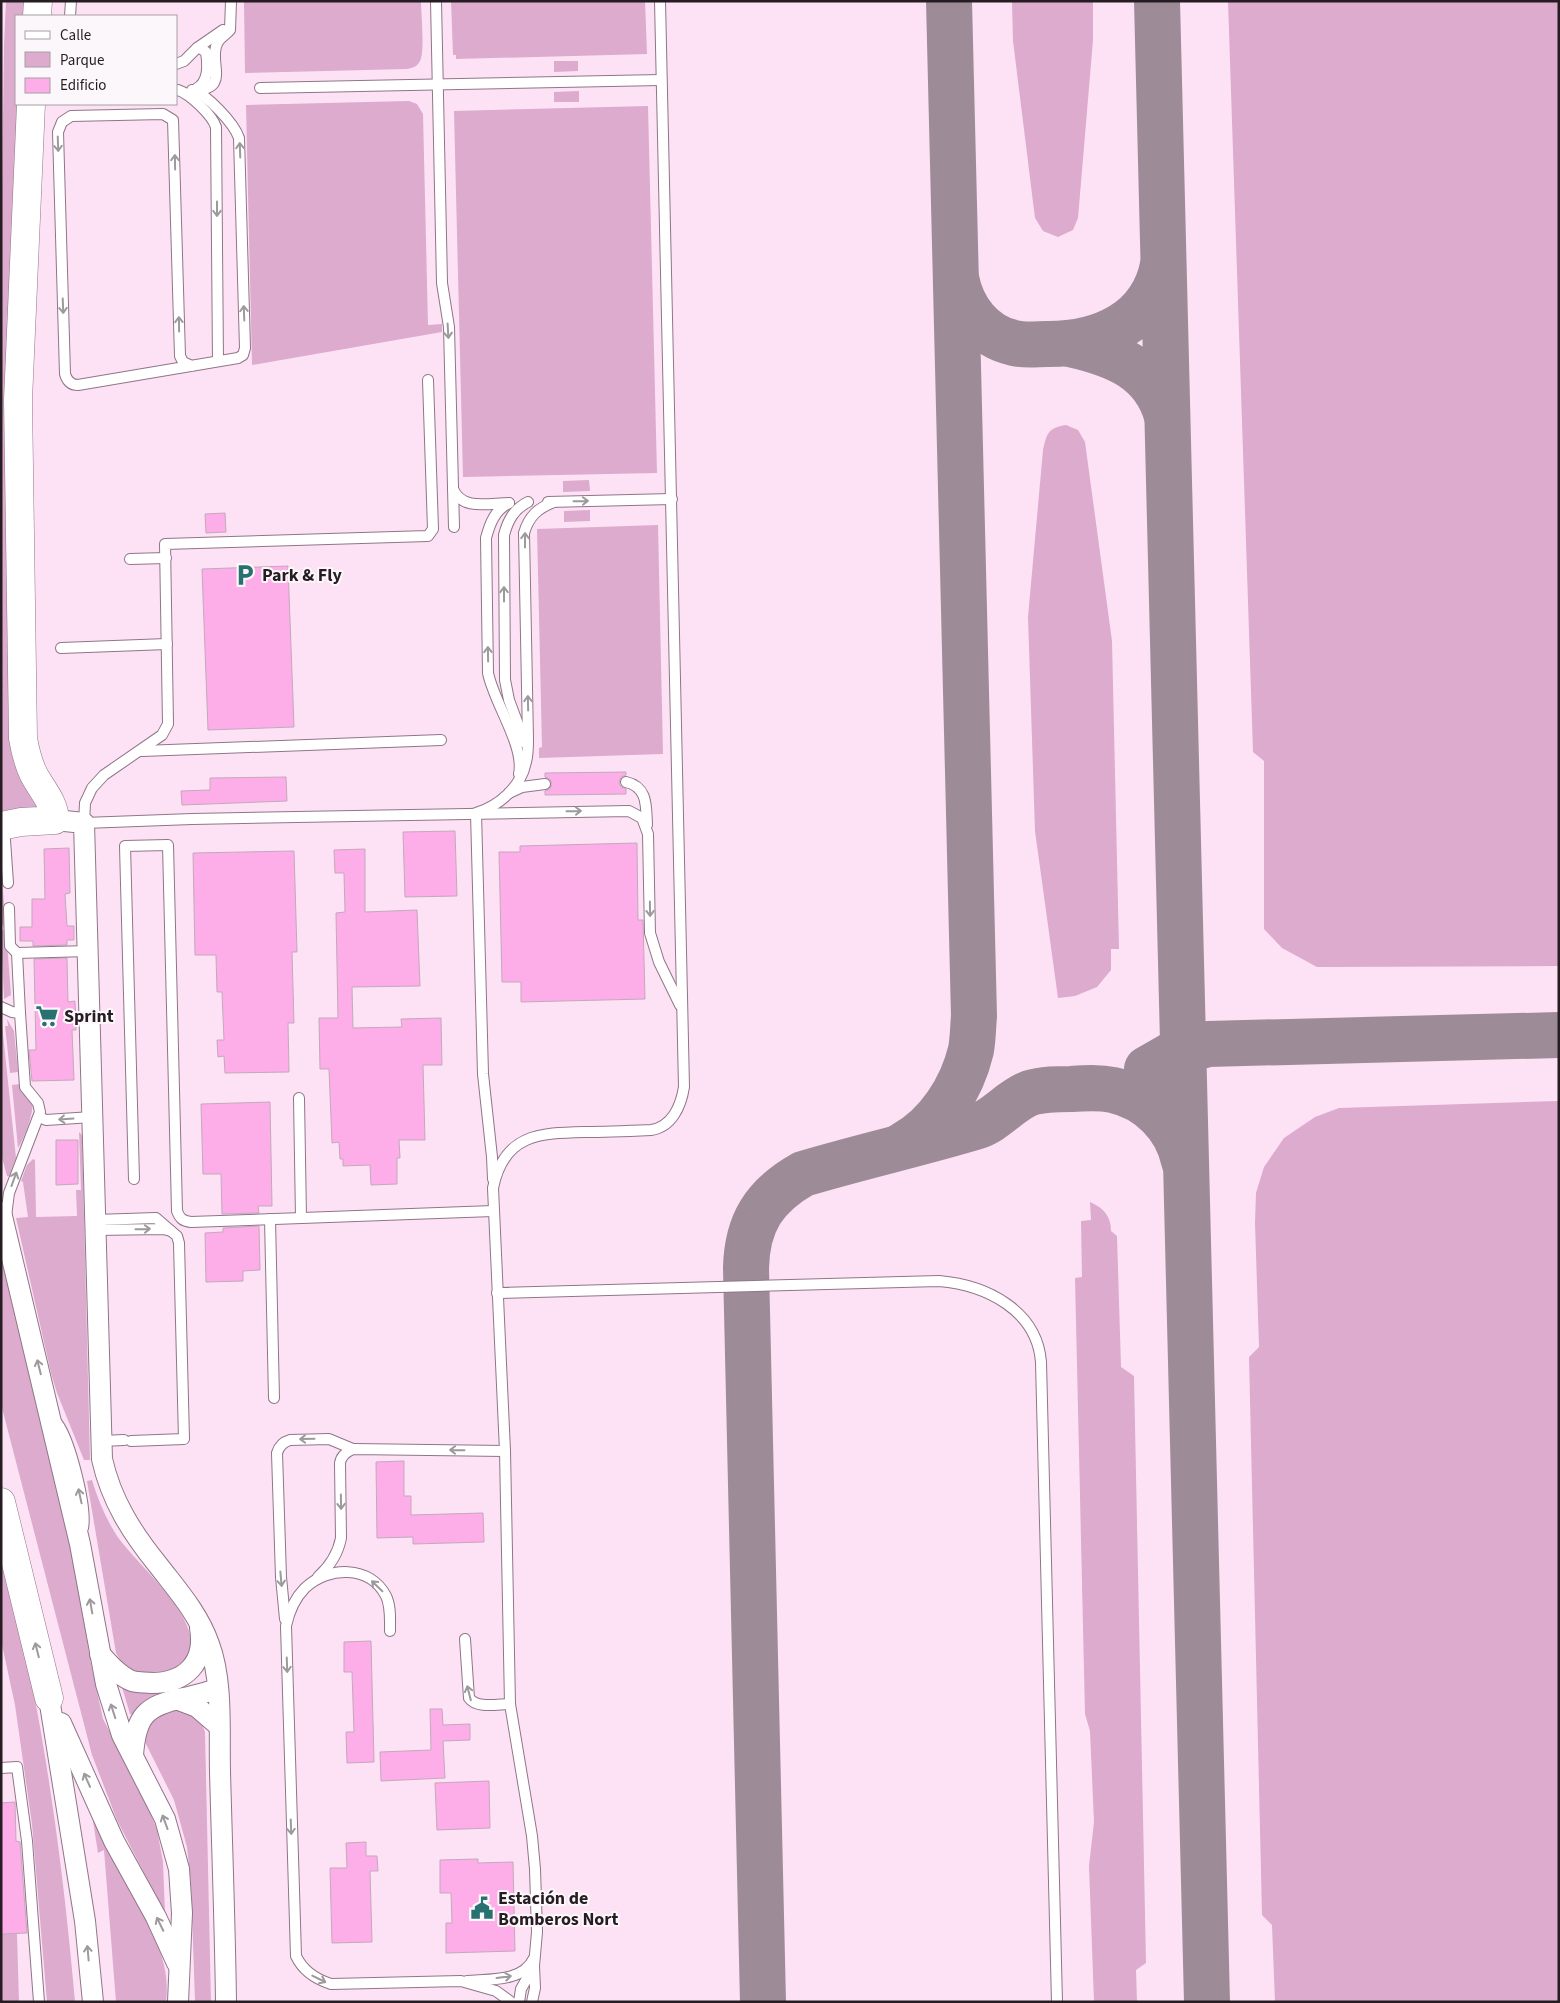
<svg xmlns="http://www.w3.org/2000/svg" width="1560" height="2003" viewBox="0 0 1560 2003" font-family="'Source Sans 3',sans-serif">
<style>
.green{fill:#dcabce}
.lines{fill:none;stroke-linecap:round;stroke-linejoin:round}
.taxiway{stroke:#9e8b98;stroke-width:46}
.building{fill:#fdade8;stroke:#c3a9bb}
.lane-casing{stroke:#8f7687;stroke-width:12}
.street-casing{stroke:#8f7687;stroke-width:22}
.secondary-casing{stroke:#8f7687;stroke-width:29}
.highway-casing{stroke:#8f7687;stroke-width:29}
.lane{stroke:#fff;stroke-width:10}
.street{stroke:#fff;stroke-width:20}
.secondary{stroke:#fff;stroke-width:28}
.highway{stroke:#fff;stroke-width:28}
.oneway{stroke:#9d999c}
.labels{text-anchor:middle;stroke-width:4;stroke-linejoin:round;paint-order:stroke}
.poi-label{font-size:18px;font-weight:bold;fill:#261d23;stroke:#fcf7fa;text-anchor:start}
</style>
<rect width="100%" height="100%" fill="#fde2f5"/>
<g class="green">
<polygon points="6,1 26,1 25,16 16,16 16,104 21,104 38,805 36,808 1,811 1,266 4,45"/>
<path d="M244 1H421C421 13 425 52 420 61 417 67 412 68 407 69L245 73Z"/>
<polygon points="451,1 645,1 647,54 456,59 456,55 453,55"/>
<polygon points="1012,1 1093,1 1093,40 1078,218 1073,230 1058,237 1043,231 1035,218 1013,41"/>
<polygon points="1228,1 1559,1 1559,966 1317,967 1282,948 1264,929 1264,761 1253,752"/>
<polygon points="554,61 578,61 578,71 554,72"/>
<polygon points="579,91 579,102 554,102 554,92"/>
<polygon points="409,101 417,104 423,114 428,325 442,324 442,332 252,365 246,105"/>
<polygon points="648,106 657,473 463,477 454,111"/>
<path d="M1066 425 1078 430 1085 442 1112 641 1119 949H1111V970L1097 987 1075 996 1058 998 1035 831 1028 617 1043 450C1047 433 1048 428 1066 425Z"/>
<polygon points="589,480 590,491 563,492 563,481"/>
<polygon points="590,510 590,521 564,522 564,511"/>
<polygon points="658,525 663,754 539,758 539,748 542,747 537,529"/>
<polygon points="1,864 11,995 4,999 1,938 1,930 4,930 3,925 1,924"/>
<polygon points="1,1015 16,1158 9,1176 7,1176 1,1154"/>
<polygon points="7,1019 14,1031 18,1072 10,1073 5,1026 8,1026"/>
<path d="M20 1084C21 1093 29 1095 32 1103 35 1110 23 1142 18 1148L12 1085Z"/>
<polygon points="1559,1101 1559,2002 1275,2002 1272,1925 1262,1915 1249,1357 1259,1347 1255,1223 1256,1193 1264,1167 1284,1138 1315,1117 1339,1108"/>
<polygon points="79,1132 82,1135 90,1460 84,1460 57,1393 51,1373 16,1218 28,1217 23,1182 21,1181 27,1165 33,1159 35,1160 36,1217 77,1216 76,1190 81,1190"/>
<path d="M1090 1202C1104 1208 1111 1217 1111 1231L1117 1236 1121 1367 1134 1376 1146 1963 1136 1970 1137 2002H1094L1089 1866 1094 1822 1090 1731 1085 1714 1075 1278 1082 1277 1081 1221 1091 1220Z"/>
<polygon points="1,1249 76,1571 90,1659 103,1719 143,1795 157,1830 163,1862 165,1914 117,1820 92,1755 1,1404"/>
<path d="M92 1480C98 1500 106 1519 117 1536 136 1563 189 1607 191 1641 192 1649 189 1655 184 1662 177 1672 162 1674 150 1673 134 1672 124 1668 116 1653L87 1481Z"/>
<path d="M1 1550C15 1609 30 1668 40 1727 56 1818 67 1910 75 2002H47L32 1824 15 1705 1 1640Z"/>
<polygon points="122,1687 164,1690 145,1702 133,1715 130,1714"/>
<path d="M170 1708C188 1711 200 1713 205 1732L211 2002H195L191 1884 187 1847 174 1800 145 1742 149 1723Z"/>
<path d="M96 1819 157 1942C164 1962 169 1980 166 2002H116L104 1850 98 1853 93 1821Z"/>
<polygon points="1,1934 17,1934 19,2002 1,2002"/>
</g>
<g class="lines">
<g class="taxiway">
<polyline points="1157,1 1207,2002"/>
<path d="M956 278C962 309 982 336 1014 343 1025 346 1037 344 1048 344 1101 344 1152 322 1163 265"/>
<path d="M1070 344C1115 354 1154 369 1167 416"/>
<polyline points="1147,1069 1175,1053 1208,1044 1559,1035"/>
<path d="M903 1145C938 1126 962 1088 971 1050 973 1039 973 1027 974 1016L949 1"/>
<path d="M763 2002 746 1268C747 1223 764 1196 803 1174 860 1157 918 1144 975 1127 996 1121 1009 1101 1030 1093 1043 1089 1058 1089 1071 1089 1085 1088 1099 1087 1113 1090 1149 1098 1177 1126 1184 1161"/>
</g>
</g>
<g class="building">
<polygon points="225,513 226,532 206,533 205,514"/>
<polygon points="288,566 294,727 208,730 202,569"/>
<polygon points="626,772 626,775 621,777 619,783 621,787 626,789 626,794 545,795 545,791 550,789 552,784 550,779 545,777 545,773"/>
<polygon points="286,777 287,801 182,805 181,791 210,790 210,778"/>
<polygon points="455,831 457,896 405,897 403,832"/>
<polygon points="637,843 638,920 643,920 645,999 521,1002 521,982 502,982 499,852 520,852 520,846"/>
<polygon points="69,848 70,893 65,894 67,926 74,926 74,940 67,940 67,945 33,946 33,941 20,941 20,927 32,927 32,899 45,899 44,849"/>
<polygon points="365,849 365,912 417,910 420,986 352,987 353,1028 402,1027 401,1019 441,1018 442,1065 423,1065 425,1140 399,1140 400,1158 397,1158 397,1184 371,1185 370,1165 343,1166 343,1159 340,1159 339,1142 332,1143 329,1069 320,1069 319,1018 338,1018 336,913 345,912 344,873 335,873 334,850"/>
<polygon points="294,851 297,952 292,952 294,1023 288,1023 289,1072 225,1073 224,1056 218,1057 217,1040 224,1040 222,992 217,992 216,955 195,955 193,853"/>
<polygon points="67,958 68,1002 75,1001 76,1030 72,1030 74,1080 32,1081 29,1050 36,1050 34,959"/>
<polygon points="270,1102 272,1206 258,1206 259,1213 222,1214 221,1174 203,1174 201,1104"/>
<polygon points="56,1140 78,1140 78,1184 56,1185"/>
<polygon points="259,1226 260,1270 243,1271 243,1281 206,1282 205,1233 223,1232 223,1228"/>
<polygon points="404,1461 404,1496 411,1496 411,1515 483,1513 484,1542 413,1544 413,1537 377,1538 376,1462"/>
<polygon points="371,1641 374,1762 347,1763 346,1732 354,1732 352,1672 344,1672 344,1642"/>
<polygon points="430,1709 442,1709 443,1725 470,1724 470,1740 443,1741 445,1778 381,1781 380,1752 431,1750"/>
<polygon points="489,1781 490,1828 437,1830 435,1783"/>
<polygon points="15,1802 16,1841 20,1842 27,1933 1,1934 1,1803"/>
<polygon points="366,1842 366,1856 377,1856 378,1871 370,1871 372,1942 332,1943 330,1868 347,1868 346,1843"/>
<polygon points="478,1859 478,1863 513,1862 515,1951 446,1953 446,1923 452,1923 451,1893 440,1893 440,1860"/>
</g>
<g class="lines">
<defs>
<g id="lane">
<polyline points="436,1 442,283 449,327 454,527"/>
<polyline points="70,16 71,1"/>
<polyline points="197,48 223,30"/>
<path d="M176 64 184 61 197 48H200L206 52C208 66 209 82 196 89"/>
<polyline points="260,88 661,80"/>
<path d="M178 90C190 94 212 115 216 127L218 361"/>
<path d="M192 90C232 90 208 63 217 44 219 38 226 35 230 30L231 1"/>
<path d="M192 366 183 362 180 356 173 120 163 114 71 116 62 122 58 132 65 374C67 381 71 385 78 385L238 358 243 355 245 348 239 138C234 123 207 95 193 90"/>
<polyline points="428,380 433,529 428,536 165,544 168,724 162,735 104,775 92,788 85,803 84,823 192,819 629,811 642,818 648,834 650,933 659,962 680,1005"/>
<path d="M453 489C462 511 489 503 509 503"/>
<polyline points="548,502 672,499"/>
<path d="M509 503C495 510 490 523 486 538L488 673C494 703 525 746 519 774"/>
<polyline points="130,559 166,558"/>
<polyline points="61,648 167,644"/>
<path d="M525 743 509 700 505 680 504 535C508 520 514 509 528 502"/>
<polyline points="142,751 441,740"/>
<path d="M626 782C648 787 646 806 647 825"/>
<polyline points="509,793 522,787 545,784"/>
<polyline points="4,826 8,883"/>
<polyline points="9,908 10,946 17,953 20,1013"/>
<polyline points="17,953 88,951"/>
<polyline points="1,1007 12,1012 20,1013 25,1087 38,1103 40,1112 9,1193 6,1216"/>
<polyline points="299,1098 301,1218"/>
<polyline points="39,1117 46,1120 92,1117"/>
<path d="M134 1179 125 846 168 845 177 1211C180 1219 183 1221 191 1222L493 1211"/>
<path d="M493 1179 492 1157 483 1074 476 813C499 806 521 787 526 762 528 755 528 747 528 739L524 533C529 516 538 508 554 502"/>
<polyline points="270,1219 274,1398"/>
<polyline points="95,1220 156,1218 171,1231 163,1229 95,1230"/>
<path d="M497 1293 939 1281C986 1285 1037 1310 1041 1362L1057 2002"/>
<path d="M57 1423C70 1440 87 1507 83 1528"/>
<polyline points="101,1441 124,1440"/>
<polyline points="131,1441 184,1439 179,1243 177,1236 171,1231"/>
<path d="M318 1577C330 1566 338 1554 341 1538L340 1463C341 1456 346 1452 353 1449L505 1451"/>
<path d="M285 1619 281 1577 277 1453C279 1446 283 1442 290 1440L329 1439 353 1449"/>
<path d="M390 1631C390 1620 391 1606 386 1596 370 1565 328 1566 305 1588 295 1598 289 1612 286 1626L296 1956C303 1971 315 1979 331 1984L461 1981 496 1991 511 2002"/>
<path d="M465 1639 469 1698C477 1709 498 1704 510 1704"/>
<polyline points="1,1768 17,1767 27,1841 39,2002"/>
<path d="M534 1966 537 1932 535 1869 532 1836 510 1704 505 1451 493 1188C504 1134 539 1133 585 1132 607 1132 629 1131 651 1130 672 1127 681 1106 684 1087L660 1"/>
<path d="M467 1981C491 1979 523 1982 534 1958"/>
<polyline points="519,2002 521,1989 534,1966 535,1988 532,2002"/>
</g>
<g id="street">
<path d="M55 820 84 823 102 1459C111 1500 132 1533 158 1565 178 1591 198 1613 209 1644 223 1681 219 1731 220 1771 222 1848 225 1925 226 2002"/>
<polyline points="1,1212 80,1544 106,1684 122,1735 165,1819 179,1869 182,1913 178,2002"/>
<path d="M100 1654C109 1664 119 1676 132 1681 138 1683 145 1682 152 1683 185 1683 206 1663 200 1628"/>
<polyline points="49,1698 85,1921 93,2002"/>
<polyline points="176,1699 197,1707 219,1726"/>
<polyline points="61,1723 114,1841 156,1917 177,1963"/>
<path d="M133 1755C136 1716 145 1706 183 1698 195 1696 206 1692 218 1689"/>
</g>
<g id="secondary">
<polyline points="37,16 38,1"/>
<path d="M1 826 21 822 55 820C54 801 41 789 33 773 28 762 25 750 23 738L18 400 31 104"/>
</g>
<polyline id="highway" points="1,1502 49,1698"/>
</defs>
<use href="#lane" class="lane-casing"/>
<use href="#street" class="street-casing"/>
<use href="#secondary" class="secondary-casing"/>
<use href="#highway" class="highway-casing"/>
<use href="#lane" class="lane"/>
<use href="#street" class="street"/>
<use href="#secondary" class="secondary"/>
<use href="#highway" class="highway"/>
</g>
<defs><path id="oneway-shaft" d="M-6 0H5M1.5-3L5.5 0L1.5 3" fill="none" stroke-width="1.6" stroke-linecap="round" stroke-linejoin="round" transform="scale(1.25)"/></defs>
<g class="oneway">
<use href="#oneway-shaft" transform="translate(58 144) rotate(88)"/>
<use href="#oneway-shaft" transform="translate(240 150) rotate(-92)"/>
<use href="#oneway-shaft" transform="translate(175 162) rotate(-91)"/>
<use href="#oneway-shaft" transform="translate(217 209) rotate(90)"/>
<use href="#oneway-shaft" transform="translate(63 306) rotate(88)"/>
<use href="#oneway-shaft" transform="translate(244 313) rotate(-92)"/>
<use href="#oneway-shaft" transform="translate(179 324) rotate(-91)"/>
<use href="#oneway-shaft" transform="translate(448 331) rotate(87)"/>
<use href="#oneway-shaft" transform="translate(581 501) rotate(-1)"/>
<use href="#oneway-shaft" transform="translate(525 540) rotate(-90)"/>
<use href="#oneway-shaft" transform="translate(504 594) rotate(-90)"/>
<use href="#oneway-shaft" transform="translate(488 654) rotate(-91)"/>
<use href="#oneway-shaft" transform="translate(528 703) rotate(-91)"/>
<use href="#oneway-shaft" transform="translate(574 811) rotate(-1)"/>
<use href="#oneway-shaft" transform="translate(650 909) rotate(89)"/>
<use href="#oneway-shaft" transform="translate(66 1119) rotate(176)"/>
<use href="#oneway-shaft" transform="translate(14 1179) rotate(-70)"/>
<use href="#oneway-shaft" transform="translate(143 1229) rotate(-1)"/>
<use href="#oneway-shaft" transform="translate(39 1367) rotate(-104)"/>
<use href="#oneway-shaft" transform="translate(307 1439) rotate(179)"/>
<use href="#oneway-shaft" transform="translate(457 1450) rotate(-179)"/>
<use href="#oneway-shaft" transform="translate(80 1496) rotate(-102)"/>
<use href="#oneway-shaft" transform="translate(341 1502) rotate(89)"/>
<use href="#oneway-shaft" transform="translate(281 1579) rotate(85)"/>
<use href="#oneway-shaft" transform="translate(377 1586) rotate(-136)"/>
<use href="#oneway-shaft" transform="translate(91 1606) rotate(-100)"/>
<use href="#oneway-shaft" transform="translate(37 1650) rotate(-104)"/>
<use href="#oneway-shaft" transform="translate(287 1665) rotate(88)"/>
<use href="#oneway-shaft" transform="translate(469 1693) rotate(-104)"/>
<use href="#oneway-shaft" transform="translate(113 1711) rotate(-108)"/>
<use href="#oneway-shaft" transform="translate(87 1780) rotate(-114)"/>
<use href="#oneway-shaft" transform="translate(165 1822) rotate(-110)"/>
<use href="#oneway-shaft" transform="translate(291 1827) rotate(88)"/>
<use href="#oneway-shaft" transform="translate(160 1924) rotate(-116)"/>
<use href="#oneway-shaft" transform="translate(88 1953) rotate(-95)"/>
<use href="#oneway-shaft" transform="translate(504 1977) rotate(-8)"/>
<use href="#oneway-shaft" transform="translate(319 1979) rotate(26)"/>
</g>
<defs>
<symbol id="parking-bare" viewBox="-9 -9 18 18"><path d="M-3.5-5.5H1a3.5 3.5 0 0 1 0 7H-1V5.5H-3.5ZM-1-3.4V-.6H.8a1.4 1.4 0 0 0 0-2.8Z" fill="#277271" stroke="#fcf7fa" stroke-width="2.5" paint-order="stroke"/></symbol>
<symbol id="supermarket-bare" viewBox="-9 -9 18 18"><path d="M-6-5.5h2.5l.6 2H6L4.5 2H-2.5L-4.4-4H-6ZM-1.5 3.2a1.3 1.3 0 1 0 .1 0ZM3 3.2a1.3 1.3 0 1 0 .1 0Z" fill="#277271" stroke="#fcf7fa" stroke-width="2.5" paint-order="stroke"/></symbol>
<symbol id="civic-bare" viewBox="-9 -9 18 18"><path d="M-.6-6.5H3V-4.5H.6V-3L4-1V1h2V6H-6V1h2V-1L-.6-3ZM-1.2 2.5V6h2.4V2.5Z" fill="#277271" stroke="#fcf7fa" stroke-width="2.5" paint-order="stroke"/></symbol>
</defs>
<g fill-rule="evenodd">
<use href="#parking-bare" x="229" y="559" width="32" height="32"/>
<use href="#supermarket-bare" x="31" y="1000" width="32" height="32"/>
<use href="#civic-bare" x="466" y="1892" width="32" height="32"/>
</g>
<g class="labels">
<g class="poi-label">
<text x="262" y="581">Park &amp; Fly</text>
<text x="64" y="1022">Sprint</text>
<text x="498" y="1904">Estación de<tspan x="498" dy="21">Bomberos Nort</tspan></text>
</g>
</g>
<rect width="1560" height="2003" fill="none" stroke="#261d23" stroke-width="5"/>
<rect x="15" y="15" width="162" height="90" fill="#fcf7fa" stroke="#a6a0a4"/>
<rect x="25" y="31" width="25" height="8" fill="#ffffff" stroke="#a6a0a4"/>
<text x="60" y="40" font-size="15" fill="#261d23">Calle</text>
<rect x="25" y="52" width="25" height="15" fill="#dcabce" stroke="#a6a0a4"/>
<text x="60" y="65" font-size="15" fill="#261d23">Parque</text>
<rect x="25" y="78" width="25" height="15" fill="#fdade8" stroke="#a6a0a4"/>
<text x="60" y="90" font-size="15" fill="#261d23">Edificio</text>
</svg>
